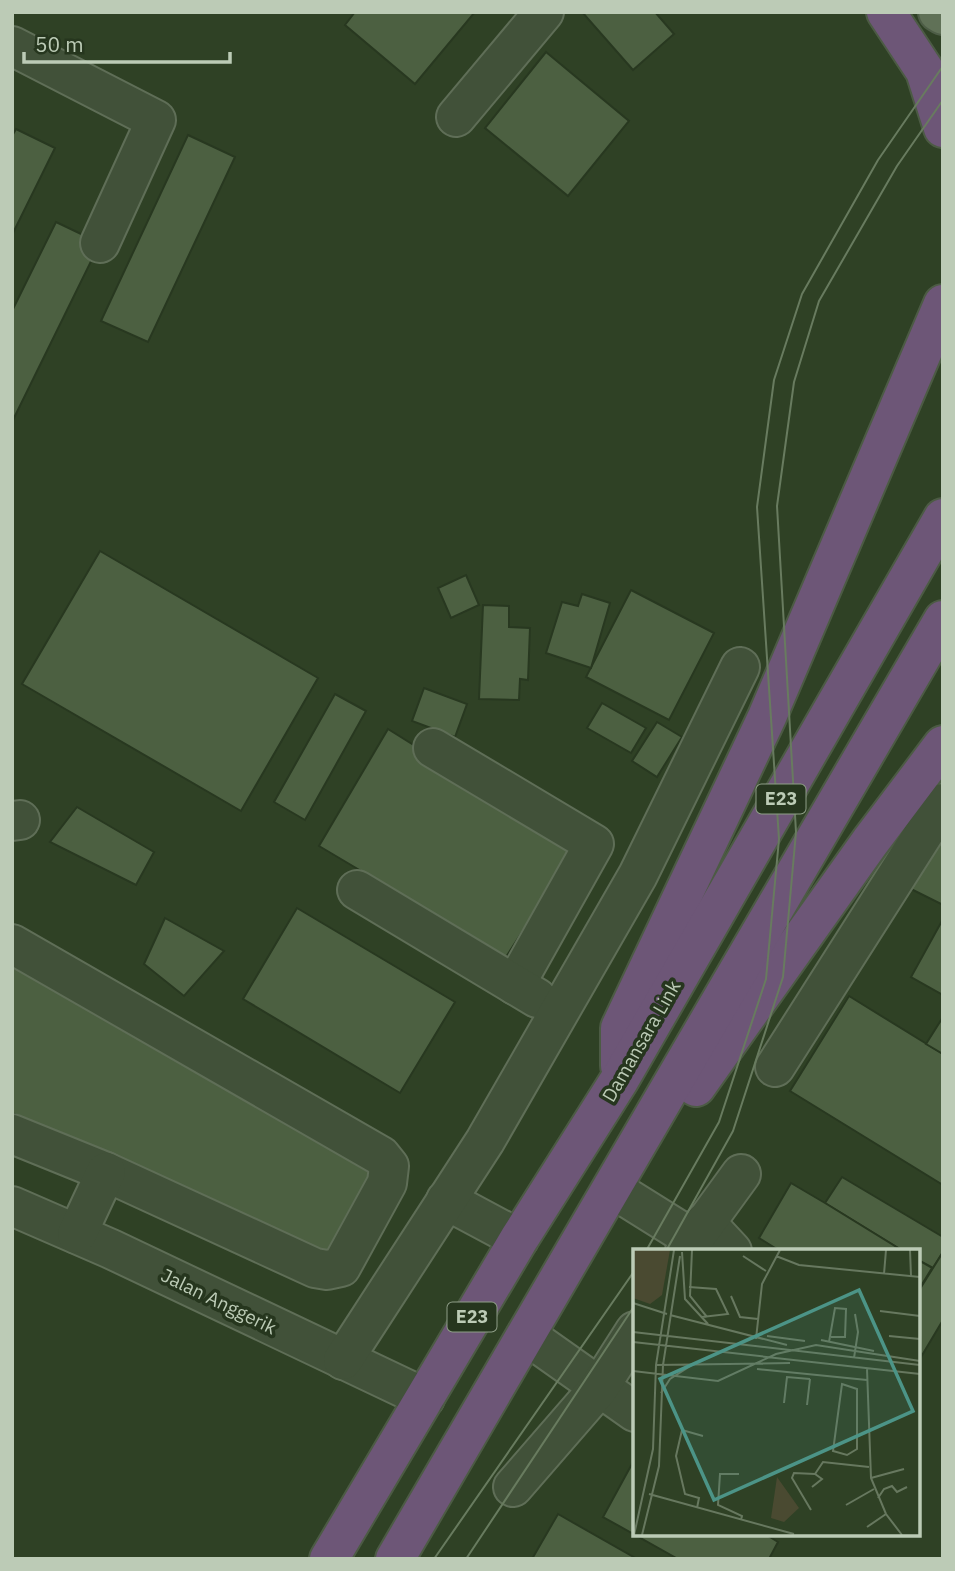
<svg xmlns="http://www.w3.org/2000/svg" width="955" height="1571" viewBox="0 0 955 1571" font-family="'IBM Plex Sans',sans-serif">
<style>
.building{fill:#4c6041;stroke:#283820;stroke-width:2}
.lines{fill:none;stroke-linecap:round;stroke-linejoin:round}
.minor-casing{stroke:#5f6e57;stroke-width:42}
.major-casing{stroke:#4d5d46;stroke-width:42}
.highway-casing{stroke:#4c5b44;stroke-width:42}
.minor{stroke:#415139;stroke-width:38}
.major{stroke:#607157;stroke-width:38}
.highway{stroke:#6d5677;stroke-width:38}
.tram{stroke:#687b5f;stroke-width:2}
.labels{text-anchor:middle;stroke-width:7;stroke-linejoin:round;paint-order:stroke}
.shield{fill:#26361e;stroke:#8f9e88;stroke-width:2}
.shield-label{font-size:18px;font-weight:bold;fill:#bccbb6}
.street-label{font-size:19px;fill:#bccbb6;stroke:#26361e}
.inset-road{fill:none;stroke:#67785f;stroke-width:2}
.view{fill:#4c9487;fill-opacity:0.15;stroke:#4c9487;stroke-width:3.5}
.inset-edge{fill:none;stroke:#bccbb6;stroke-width:3.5}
</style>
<rect width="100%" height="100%" fill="#2f4125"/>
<g class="building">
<polygon points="355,12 475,12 415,84 345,25"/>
<polygon points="582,12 655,12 674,34 633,70"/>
<polygon points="546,52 629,121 568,196 485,128"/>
<polygon points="16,129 55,148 12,235 12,136"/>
<polygon points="188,135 235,157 148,342 101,321"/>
<polygon points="56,222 100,243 12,422 12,311"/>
<polygon points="100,551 318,678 241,811 22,684"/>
<polygon points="466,575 479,605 451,618 438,588"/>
<polygon points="631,590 714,633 669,720 586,677"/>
<polygon points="582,594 610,603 591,668 546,653 562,602 578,606"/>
<polygon points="483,605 509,606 509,627 530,628 528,680 520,679 519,700 479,699"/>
<polygon points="424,688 467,704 455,737 412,721"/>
<polygon points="335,694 366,711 305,820 274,802"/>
<polygon points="602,703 646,728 631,753 587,728"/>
<polygon points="657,722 682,737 657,777 632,761"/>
<polygon points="388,729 577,847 506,957 319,846"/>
<polygon points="77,807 154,852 136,885 50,842"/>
<polygon points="943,834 943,905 911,889"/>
<polygon points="297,908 455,1002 400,1093 243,999"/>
<polygon points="165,918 224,951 184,996 144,964"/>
<polygon points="943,919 943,995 911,977"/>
<polygon points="16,957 376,1176 327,1260 12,1113 12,964"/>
<polygon points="849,996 943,1054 943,1185 790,1091"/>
<polygon points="943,1017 943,1054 926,1044"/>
<polygon points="842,1177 943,1237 943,1252 933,1268 918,1260 918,1251 903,1251 825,1203"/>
<polygon points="791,1183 825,1203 903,1251 780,1251 759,1238"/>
<polygon points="943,1252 943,1320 921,1357 918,1292"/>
<polygon points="918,1260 932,1268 918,1291"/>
<polygon points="633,1462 635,1534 765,1534 778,1542 769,1559 678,1559 603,1517"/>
<polygon points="558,1514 637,1559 532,1559"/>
</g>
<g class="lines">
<defs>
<g id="minor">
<polyline points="12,46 156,120 100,243"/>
<polyline points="456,117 544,12"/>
<polyline points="433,748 594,844 515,985"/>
<polyline points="12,821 20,820"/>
<polyline points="357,890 537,998"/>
<polyline points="12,944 381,1156 389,1166 387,1183 341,1267 327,1270 315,1268 106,1172 12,1134"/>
<polyline points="775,1067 943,803"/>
<polyline points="613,1189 693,1239"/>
<polyline points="446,1200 519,1239"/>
<polyline points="12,1206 111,1249 425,1398"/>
<polyline points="705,1222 732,1251"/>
<polyline points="77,1234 106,1172"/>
<polyline points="685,1251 741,1174"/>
<polyline points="526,1335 635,1412"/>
<polyline points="343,1360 485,1141 638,875 740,667"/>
<polyline points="513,1487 598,1389 635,1331"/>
</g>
<polyline id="major" points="938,12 943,15"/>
<g id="highway">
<polyline points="886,12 925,71 943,128"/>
<polyline points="620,1066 620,1028 767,717 943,304"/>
<polyline points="696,1087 870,842 943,745"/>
<polyline points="329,1559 519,1239 620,1079 943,518"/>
<polyline points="395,1559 943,620"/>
</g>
</defs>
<use href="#minor" class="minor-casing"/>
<use href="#major" class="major-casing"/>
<use href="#highway" class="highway-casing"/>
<use href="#minor" class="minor"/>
<use href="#major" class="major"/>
<use href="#highway" class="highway"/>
<g class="tram">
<polyline points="646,1251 719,1122 766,979 779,839 757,507 774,380 802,294 878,160 943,66"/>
<polyline points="666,1251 733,1131 783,977 796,832 777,506 794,382 819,301 897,166 943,100"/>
<polyline points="434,1559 635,1270"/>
<polyline points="466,1559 635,1305"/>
</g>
</g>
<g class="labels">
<g class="shield">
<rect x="756.5" y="784.5" width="49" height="29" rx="5"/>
<rect x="447.5" y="1302.5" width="49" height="29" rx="5"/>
</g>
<g class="shield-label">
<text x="781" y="805">E23</text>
<text x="472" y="1323">E23</text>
</g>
<g class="street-label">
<text transform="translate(641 1041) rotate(-60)" y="7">Damansara Link</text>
<text transform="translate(219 1301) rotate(26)" y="7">Jalan Anggerik</text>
</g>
</g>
<g transform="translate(633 1249)">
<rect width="287" height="287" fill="#2f4125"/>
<path d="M0 1H37L29 46 17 55 0 49ZM144 228 166 259 151 273 138 269Z" fill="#4a4a31"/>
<path class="inset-road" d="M59 1 57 47 74 68M277 1 278 27M49 3 52 50 75 75M110 7 133 22M143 7 166 16 287 28M251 25 253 1M56 38 83 40 95 65 69 68M98 47 107 68 125 70M0 54 34 65M247 62 287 67M37 66 154 96M0 83 287 116M134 87 172 92M256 87 287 90M123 90 129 35 147 1M188 91 241 102M0 93 287 125M196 93 202 59 213 60 212 88H198M221 109 225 83 222 65M23 116 157 114M124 120 234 131M234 120 238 229 253 265 269 286M0 122 85 132 143 105 183 96 287 112M209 135 224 140V200L214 206 200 202ZM28 144 37 130 59 116M151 154 154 128 177 130M174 156 177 130M106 225H87L85 256 109 267 108 271M182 225 190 213 236 218M238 229 271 220M16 245 161 285M245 249 251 240 259 237 264 243 274 238M213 256 241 240M64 259 66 249 52 245 43 207 49 181 70 187M178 261 159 229 161 224 182 225 189 230 179 238M234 278 253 265M1 286 20 200 23 116 41 1M9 286 26 217 30 116 47 7"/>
<path class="view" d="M226 41 280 162 81 251 27 130Z"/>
<rect width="287" height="287" class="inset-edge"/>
</g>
<rect width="955" height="1571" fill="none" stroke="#bccbb6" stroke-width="28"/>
<path d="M24 52v10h206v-10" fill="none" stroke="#bccbb6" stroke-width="3.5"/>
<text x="35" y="52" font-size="21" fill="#bccbb6" stroke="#26361e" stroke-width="5" paint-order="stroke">50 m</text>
</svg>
